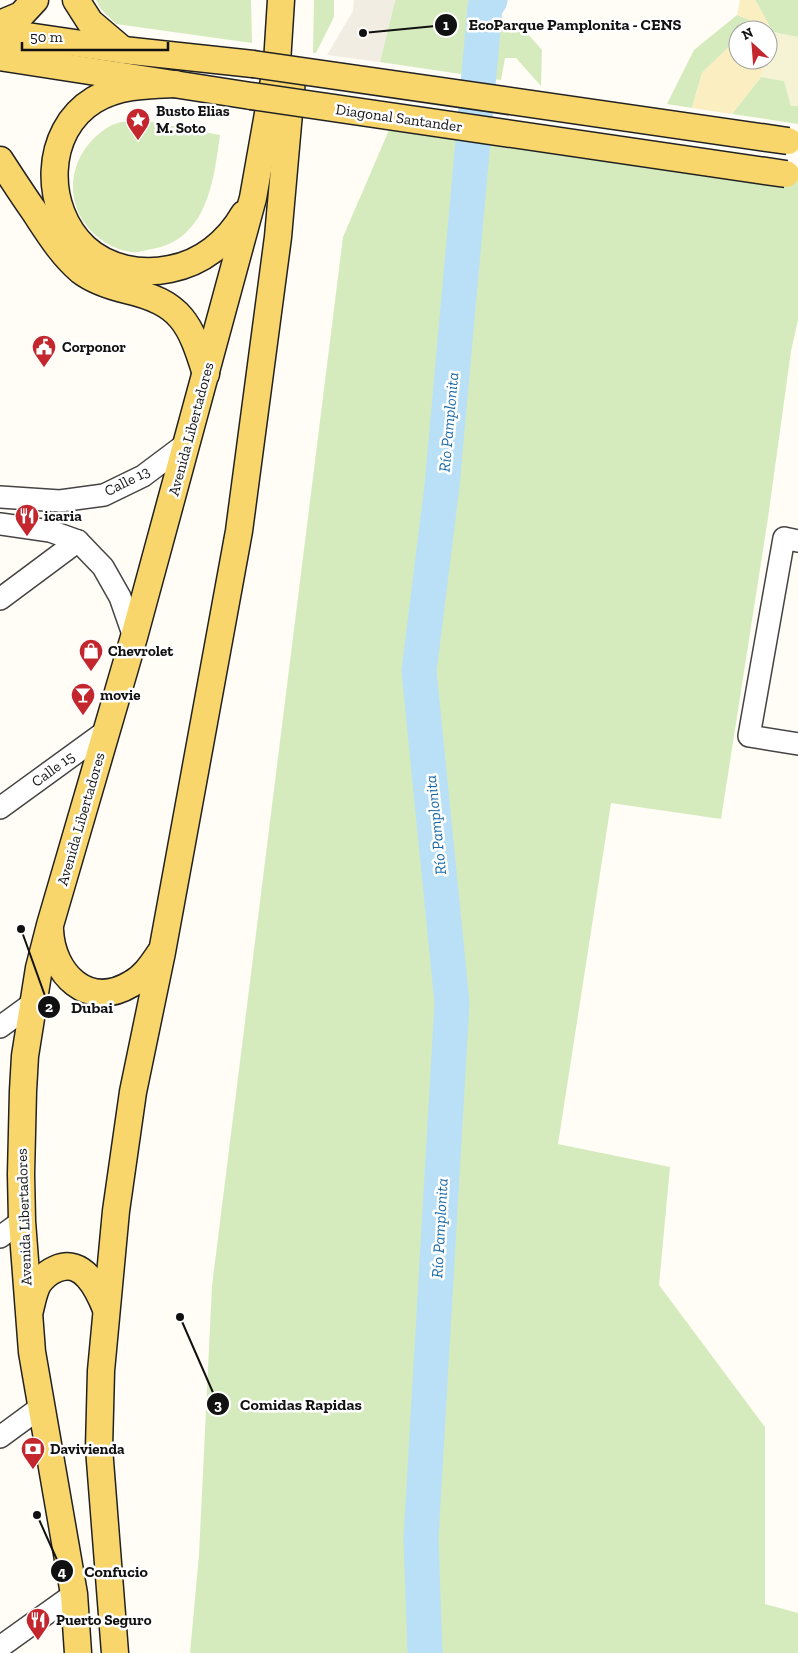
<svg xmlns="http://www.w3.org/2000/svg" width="798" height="1653" viewBox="0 0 798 1653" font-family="'Zilla Slab',serif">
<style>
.farmland{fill:#f6f3d4}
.green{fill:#d5ebbd}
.sand{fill:#fbeec1}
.plaza{fill:#f1ede2}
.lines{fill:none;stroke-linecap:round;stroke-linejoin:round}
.river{stroke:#b9e0f7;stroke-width:35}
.minor-casing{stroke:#444;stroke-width:24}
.major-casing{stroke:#222;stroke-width:29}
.minor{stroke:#fff;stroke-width:21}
.major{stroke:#f9d66b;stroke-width:26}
.major-bridge-casing{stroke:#222;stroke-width:29;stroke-linecap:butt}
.major-bridge{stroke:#f9d66b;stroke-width:26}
.labels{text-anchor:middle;stroke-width:5;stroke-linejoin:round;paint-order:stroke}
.poi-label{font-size:15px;font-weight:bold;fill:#111;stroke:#fff;text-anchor:start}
.street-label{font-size:15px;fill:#111;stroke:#fff}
.water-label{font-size:16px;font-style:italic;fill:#1768a6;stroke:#fff}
.leader{fill:none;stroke:#111;stroke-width:2}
.callout-dot{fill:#111;stroke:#fff;stroke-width:2}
.mark-label{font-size:15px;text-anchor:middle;font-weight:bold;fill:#fff}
.callout-label{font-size:16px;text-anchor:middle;font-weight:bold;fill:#111;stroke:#fff;stroke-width:5;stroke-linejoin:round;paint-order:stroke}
</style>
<rect width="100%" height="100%" fill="#fffdf5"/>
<polygon class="farmland" points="773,32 798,37 798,106 791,106 784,81 761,77 766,60 768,60"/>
<g class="green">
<polygon points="96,0 251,0 252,43 116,24 100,8"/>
<polygon points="314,0 334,0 334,17 316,53 313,53"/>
<polygon points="395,0 479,0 505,26 526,32 542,50 541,86 516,58 505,58 501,80 380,62"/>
<polygon points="755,0 798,0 798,37 773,32"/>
<polygon points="737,15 755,22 747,30 738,30 738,38 702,73 692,108 667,104 694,50"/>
<polygon points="761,77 784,81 791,106 798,106 798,124 732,114"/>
<path d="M137 119 220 135C216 163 213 193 198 218 187 235 172 246 152 249 148 250 142 251 138 252 127 253 114 248 105 242 59 213 64 151 112 125 119 122 129 121 137 119Z"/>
<polygon points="389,130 798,171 798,320 791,351 768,518 721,819 611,803 558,1144 670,1167 659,1285 765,1427 765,1604 798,1613 798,1653 190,1653 199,1555 212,1286 343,237"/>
</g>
<g class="sand">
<polygon points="740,0 755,0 773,32 768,55 768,30 747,30 755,22 737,15"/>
<polygon points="738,38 738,60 766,60 761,77 732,114 692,108 702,73"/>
</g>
<polygon class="plaza" points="354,0 395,0 380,62 327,55 353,11"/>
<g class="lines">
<polyline class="river" points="425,1653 421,1538 452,1003 419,671 442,486 485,7 490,0"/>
<defs>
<g id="minor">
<polyline points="0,497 60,501 104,495 143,476 187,443"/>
<polyline points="0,524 50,531 78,541 103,567 120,597 134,637"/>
<polyline points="798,541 784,538 749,736 798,744"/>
<polyline points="0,599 78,541"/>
<polyline points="0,808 106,731"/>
<polyline points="0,1027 33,1003"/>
<polyline points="0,1237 22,1221"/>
<polyline points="0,1437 41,1407"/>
<polyline points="0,1647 74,1594"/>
</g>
<g id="major">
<polyline points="76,0 90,22 123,50"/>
<polyline points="0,24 21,15 35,0"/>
<polyline points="0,32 123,50 253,64"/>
<polyline points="0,57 251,96"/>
<path d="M175 84C148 85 119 85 94 100 43 131 43 209 85 248 108 269 141 275 170 269 202 263 228 242 244 214"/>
<path d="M0 160C11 177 22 194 34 211 48 232 61 254 81 271 94 281 110 286 126 290 182 303 190 323 206 374"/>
<path d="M50 930C52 974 88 1010 131 984 144 977 152 965 160 953"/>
<path d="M30 1310C32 1302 34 1291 38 1284 42 1278 49 1272 56 1269 83 1257 98 1289 106 1309"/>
<polyline points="78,1653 74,1594 32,1352 22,1221 21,1174 23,1091 25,1056 39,968 50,925 134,637 253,198 277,63 281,0"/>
<polyline points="115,1653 99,1448 101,1371 116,1211 133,1092 162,952 239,531 278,237 292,79"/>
</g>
</defs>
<use href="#minor" class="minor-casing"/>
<use href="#major" class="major-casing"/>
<use href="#minor" class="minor"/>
<use href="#major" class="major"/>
<defs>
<g id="major-bridge">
<polyline points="253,64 788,141"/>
<polyline points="251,96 786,174"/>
</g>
</defs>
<use href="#major-bridge" class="major-bridge-casing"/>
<use href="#major-bridge" class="major-bridge"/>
</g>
<defs>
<symbol id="sight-pin" viewBox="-11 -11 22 30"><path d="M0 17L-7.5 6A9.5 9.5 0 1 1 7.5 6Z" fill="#c4262e" stroke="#fff"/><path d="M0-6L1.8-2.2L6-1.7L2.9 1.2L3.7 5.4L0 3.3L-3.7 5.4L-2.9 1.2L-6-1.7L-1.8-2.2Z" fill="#fff"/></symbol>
<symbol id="civic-pin" viewBox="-11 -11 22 30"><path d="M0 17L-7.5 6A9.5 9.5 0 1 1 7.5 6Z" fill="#c4262e" stroke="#fff"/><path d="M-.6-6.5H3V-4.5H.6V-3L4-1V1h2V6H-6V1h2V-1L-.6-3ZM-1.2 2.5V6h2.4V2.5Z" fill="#fff"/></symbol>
<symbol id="restaurant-pin" viewBox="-11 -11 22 30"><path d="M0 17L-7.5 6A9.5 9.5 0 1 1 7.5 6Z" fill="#c4262e" stroke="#fff"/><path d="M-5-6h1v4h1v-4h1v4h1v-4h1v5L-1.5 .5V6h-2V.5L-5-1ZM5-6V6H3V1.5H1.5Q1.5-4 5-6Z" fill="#fff"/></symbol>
<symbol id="shop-pin" viewBox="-11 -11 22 30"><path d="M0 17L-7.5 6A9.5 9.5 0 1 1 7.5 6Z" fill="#c4262e" stroke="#fff"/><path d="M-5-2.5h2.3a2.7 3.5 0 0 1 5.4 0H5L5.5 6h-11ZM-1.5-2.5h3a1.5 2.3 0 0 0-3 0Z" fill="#fff"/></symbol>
<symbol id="bar-pin" viewBox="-11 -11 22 30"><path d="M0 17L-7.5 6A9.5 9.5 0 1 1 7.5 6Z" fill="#c4262e" stroke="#fff"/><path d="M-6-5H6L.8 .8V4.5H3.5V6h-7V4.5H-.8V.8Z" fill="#fff"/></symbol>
<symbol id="bank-pin" viewBox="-11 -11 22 30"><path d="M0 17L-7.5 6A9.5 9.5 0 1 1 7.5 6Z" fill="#c4262e" stroke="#fff"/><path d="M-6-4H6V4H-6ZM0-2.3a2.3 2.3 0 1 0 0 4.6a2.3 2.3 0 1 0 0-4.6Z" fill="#fff"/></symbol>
</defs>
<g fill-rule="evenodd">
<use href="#sight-pin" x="124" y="106" width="28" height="38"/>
<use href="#civic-pin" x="30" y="333" width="28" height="38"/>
<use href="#restaurant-pin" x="13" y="502" width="28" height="38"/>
<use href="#shop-pin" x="77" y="637" width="28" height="38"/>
<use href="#bar-pin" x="69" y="681" width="28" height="38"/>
<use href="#bank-pin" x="19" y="1435" width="28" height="38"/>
<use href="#restaurant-pin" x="24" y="1606" width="28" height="38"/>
</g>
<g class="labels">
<g class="poi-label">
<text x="156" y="116">Busto Elias<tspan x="156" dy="17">M. Soto</tspan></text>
<text x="62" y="352">Corponor</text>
<text x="44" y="521">icaria</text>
<text x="108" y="656">Chevrolet</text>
<text x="100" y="700">movie</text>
<text x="50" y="1454">Davivienda</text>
<text x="56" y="1625">Puerto Seguro</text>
</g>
<g class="street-label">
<text transform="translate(399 118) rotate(8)" y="5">Diagonal Santander</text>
<text transform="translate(191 429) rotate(-75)" y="5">Avenida Libertadores</text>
<text transform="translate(127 481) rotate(-27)" y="5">Calle 13</text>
<text transform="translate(53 769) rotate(-36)" y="5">Calle 15</text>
<text transform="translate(81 819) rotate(-74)" y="5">Avenida Libertadores</text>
<text transform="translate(24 1217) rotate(-92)" y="5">Avenida Libertadores</text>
</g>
<g class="water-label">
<text transform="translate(448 422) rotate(-85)" y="6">Río Pamplonita</text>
<text transform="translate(435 825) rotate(-96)" y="6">Río Pamplonita</text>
<text transform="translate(439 1228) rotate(-87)" y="6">Río Pamplonita</text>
</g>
</g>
<path class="leader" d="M363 33L446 25M21 929L49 1007M180 1317L218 1404M37 1515L62 1571"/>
<g class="callout-dot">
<circle cx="363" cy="33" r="5"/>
<circle cx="21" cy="929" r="5"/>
<circle cx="180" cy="1317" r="5"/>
<circle cx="37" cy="1515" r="5"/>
<circle cx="446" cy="25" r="12"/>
<circle cx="49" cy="1007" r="12"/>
<circle cx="218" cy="1404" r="12"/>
<circle cx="62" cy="1571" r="12"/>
</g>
<g class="mark-label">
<text x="446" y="30">1</text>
<text x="49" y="1012">2</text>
<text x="218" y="1410">3</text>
<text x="62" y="1577">4</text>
</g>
<g class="callout-label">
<text x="575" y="30">EcoParque Pamplonita - CENS</text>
<text x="92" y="1013">Dubai</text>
<text x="301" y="1410">Comidas Rapidas</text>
<text x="116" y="1577">Confucio</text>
</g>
<g transform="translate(753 45) rotate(334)"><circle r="24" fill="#ffffff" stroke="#a0a0a0"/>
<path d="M0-4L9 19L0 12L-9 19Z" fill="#c4262e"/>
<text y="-8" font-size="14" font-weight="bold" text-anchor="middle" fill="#111111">N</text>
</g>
<path d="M22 42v8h146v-8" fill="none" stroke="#111111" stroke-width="2.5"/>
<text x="30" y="42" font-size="15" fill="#111111" stroke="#ffffff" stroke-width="4" paint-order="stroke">50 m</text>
</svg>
